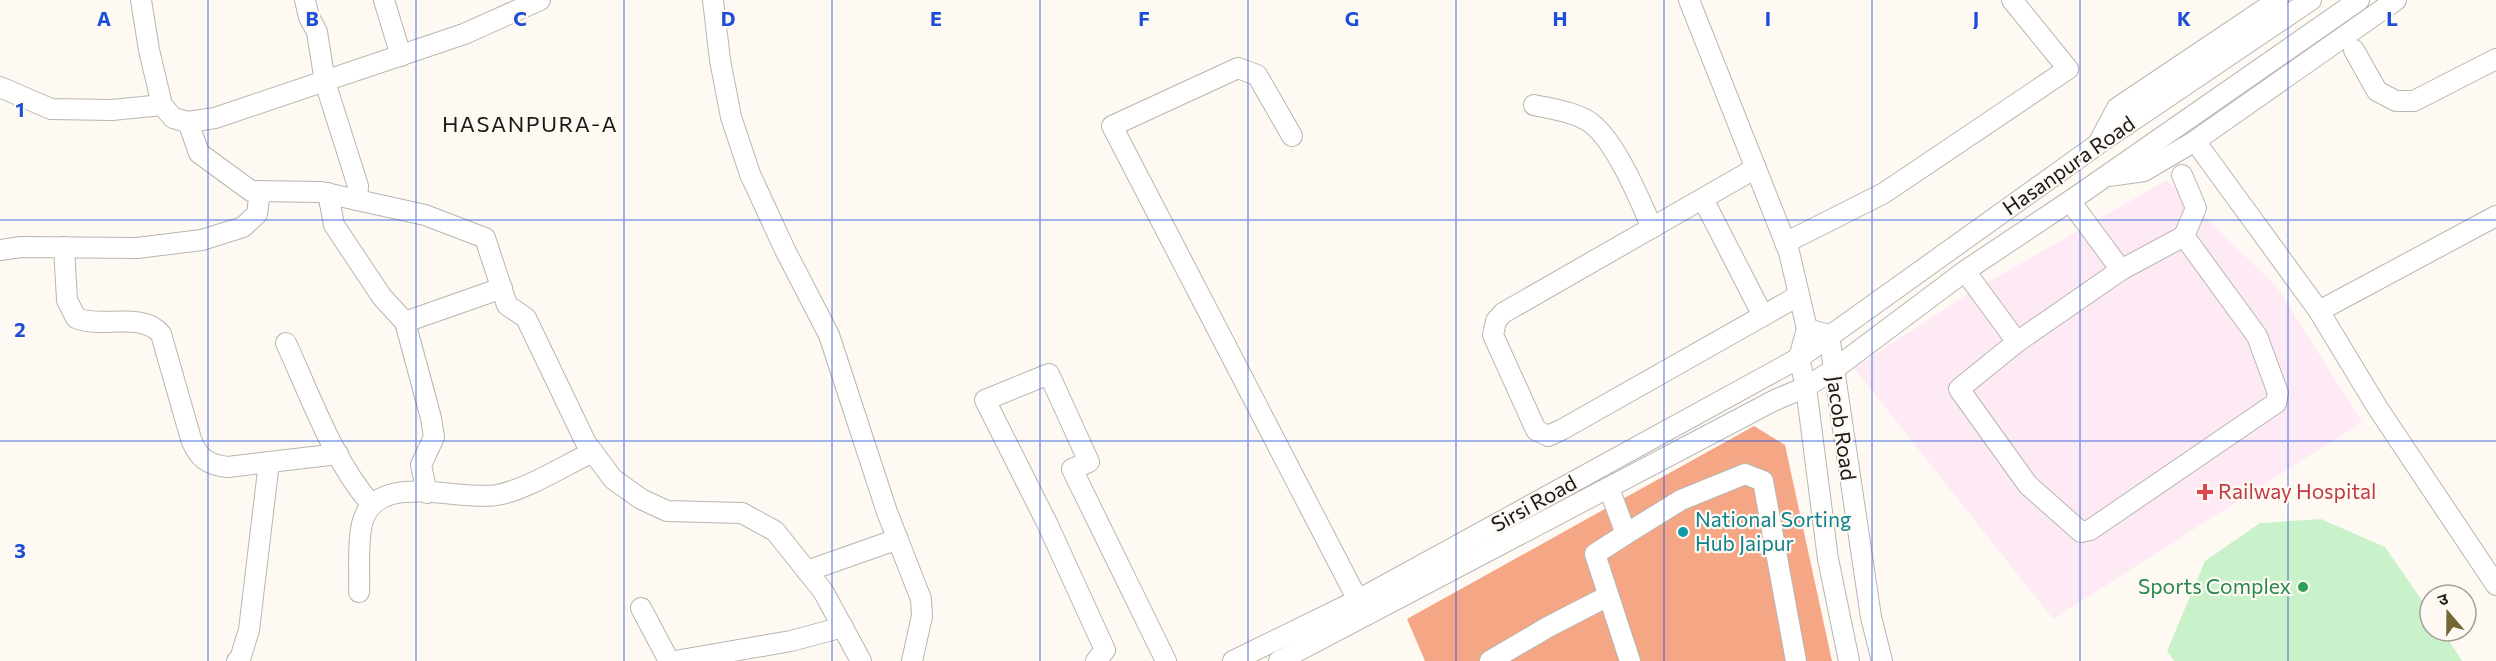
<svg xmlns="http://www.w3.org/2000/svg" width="2496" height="661" viewBox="0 0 2496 661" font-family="Commissioner,'Noto Sans Devanagari',sans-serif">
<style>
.medical{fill:#feeaf4}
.green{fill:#c9f2ca}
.building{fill:#f4a685}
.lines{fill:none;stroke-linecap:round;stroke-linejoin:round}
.minor-casing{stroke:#b9b5af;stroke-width:22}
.minor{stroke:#fff;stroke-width:20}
.grid{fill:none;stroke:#1d4ed8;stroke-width:1.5;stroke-opacity:0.55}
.health-dot{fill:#e0444e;stroke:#fefaf3;stroke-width:2}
.culture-dot{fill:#0f9aa8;stroke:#fefaf3;stroke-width:2}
.leisure-dot{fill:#2e9e5b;stroke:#fefaf3;stroke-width:2}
.labels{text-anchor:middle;stroke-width:4.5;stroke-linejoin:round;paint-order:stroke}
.street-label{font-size:21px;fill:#1a1916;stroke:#fefaf3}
.health-label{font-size:21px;fill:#be3a42;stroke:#fefaf3;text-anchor:start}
.culture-label{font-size:21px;fill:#0d838f;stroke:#fefaf3;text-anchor:start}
.leisure-label{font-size:21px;fill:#27864d;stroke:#fefaf3;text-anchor:end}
.neighbourhood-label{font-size:22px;letter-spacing:1.5px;fill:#1a1916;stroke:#fefaf3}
.grid-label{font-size:20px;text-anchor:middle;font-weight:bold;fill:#1d4ed8;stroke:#fefaf3;stroke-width:4.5;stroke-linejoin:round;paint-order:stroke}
</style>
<rect width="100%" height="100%" fill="#fefaf3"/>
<polygon class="medical" points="2167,180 2277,287 2362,422 2053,619 1854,368 1969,293"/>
<polygon class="green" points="2321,519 2385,547 2430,612 2430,631 2443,631 2462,661 2174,661 2167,651 2205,561 2260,523"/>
<polygon class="building" points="1754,426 1785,445 1832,661 1425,661 1407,619"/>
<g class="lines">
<defs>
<g id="minor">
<polyline points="141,0 149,50 162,105 173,118 188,122 199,153 251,191 321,192 425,215 485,238 507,305 526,318 586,443 613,479 641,499 667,511 742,513 775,531 823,591 861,661"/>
<polyline points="305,0 309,17 317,32 325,82 358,186 357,200"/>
<polyline points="384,0 401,56"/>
<polyline points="713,0 720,60 731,117 750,174 785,250 829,335 887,512 921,599 922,616 912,661"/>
<polyline points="1689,0 1789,252 1807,329"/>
<polyline points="2354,50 2377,91 2396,101 2414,101 2496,59"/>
<polyline points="0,87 51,109 112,110 162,105"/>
<path d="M1534 105C1552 109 1576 112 1591 123 1616 142 1640 200 1652 228"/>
<polyline points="188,122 215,118 464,34 540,0"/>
<polyline points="1292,136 1257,75 1238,68 1112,126 1364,612"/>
<polyline points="2195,141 2319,311 2377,407 2496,585"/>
<polyline points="2099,142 2117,108 2278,0"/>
<polyline points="1756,168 1503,313 1496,321 1493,335 1536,430 1548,436 1563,429 1798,296"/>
<polyline points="2182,175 2196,208 2184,236"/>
<polyline points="2109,176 2144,171 2195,141 2396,0"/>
<polyline points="328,193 334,225 382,297 405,322 431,418 434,437 421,465 427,493"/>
<polyline points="1703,199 1763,316"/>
<polyline points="2070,201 2121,270 2017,342 1959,389 2028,485 2081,532 2090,530 2276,403 2278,393 2257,336 2184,236 2121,270"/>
<polyline points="1785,243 1884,193 2068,69 2012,0"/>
<path d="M64 247 67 300 76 318C101 329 142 311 161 334L191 439C198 458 208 465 228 467L338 454"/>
<polyline points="0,250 21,247 137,248 202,240 243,227 257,214 260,191"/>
<polyline points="1965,271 2017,342"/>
<polyline points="2319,311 2496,216"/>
<polyline points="405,322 502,288"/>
<polyline points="1829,335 1807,329 1799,358 1806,387 1828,559 1849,661"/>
<polyline points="1829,335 1871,617 1882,661"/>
<path d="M286 343C310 395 334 463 372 505"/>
<polyline points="1609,488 1626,534 1681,500 1745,474 1763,481 1796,661"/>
<polyline points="1626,534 1595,554 1630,661"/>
<polyline points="807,571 898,539"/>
<path d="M359 592C360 571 357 545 362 524 375 469 457 502 497 495 526 490 565 465 593 452"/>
<polyline points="641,608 669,661"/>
<polyline points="237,661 240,659 249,630 269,462"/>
<polyline points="675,661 791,641 843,627"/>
<polyline points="1096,661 1105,650 1047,523 985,400 1049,374 1089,462 1072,469 1166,661"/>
<polyline points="1233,661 1358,600 1799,358 2098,144 2311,0"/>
<polyline points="1279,661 1775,400 1806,387 1833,370 1965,271 2070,201 2359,0"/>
<polyline points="1490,661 1548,627 1608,596"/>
</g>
</defs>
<use href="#minor" class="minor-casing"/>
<use href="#minor" class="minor"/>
</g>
<path class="grid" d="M208 0V661M416 0V661M624 0V661M832 0V661M1040 0V661M1248 0V661M1456 0V661M1664 0V661M1872 0V661M2080 0V661M2288 0V661M0 220H2496M0 441H2496"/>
<path class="health-dot" d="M2202 483h6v6h6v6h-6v6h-6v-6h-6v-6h6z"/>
<circle class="culture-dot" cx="1683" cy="532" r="6"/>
<circle class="leisure-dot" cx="2303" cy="587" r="6"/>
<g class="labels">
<g class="street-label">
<text transform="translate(2069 166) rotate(-35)" y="7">Hasanpura Road</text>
<text transform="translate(1841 428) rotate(82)" y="7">Jacob Road</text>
<text transform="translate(1534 504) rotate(-29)" y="7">Sirsi Road</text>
</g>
<g class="health-label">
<text x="2218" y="499">Railway Hospital</text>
</g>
<g class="culture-label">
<text x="1695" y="527">National Sorting<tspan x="1695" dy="24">Hub Jaipur</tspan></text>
</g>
<g class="leisure-label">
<text x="2291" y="594">Sports Complex</text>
</g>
<g class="neighbourhood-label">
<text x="530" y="132">HASANPURA-A</text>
</g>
</g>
<g class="grid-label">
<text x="104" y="26">A</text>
<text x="312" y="26">B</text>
<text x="520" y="26">C</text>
<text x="728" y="26">D</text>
<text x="936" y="26">E</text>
<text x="1144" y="26">F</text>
<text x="1352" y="26">G</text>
<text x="1560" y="26">H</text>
<text x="1768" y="26">I</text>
<text x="1976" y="26">J</text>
<text x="2184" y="26">K</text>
<text x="2392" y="26">L</text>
<text x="20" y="117">1</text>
<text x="20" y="337">2</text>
<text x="20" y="558">3</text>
</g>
<g transform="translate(2448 613) rotate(340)"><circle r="28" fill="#fefaf3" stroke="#a3a09b" stroke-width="1.5"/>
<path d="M0-4.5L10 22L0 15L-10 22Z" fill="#766835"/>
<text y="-9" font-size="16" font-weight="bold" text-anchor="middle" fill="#1a1916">उ</text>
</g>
</svg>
